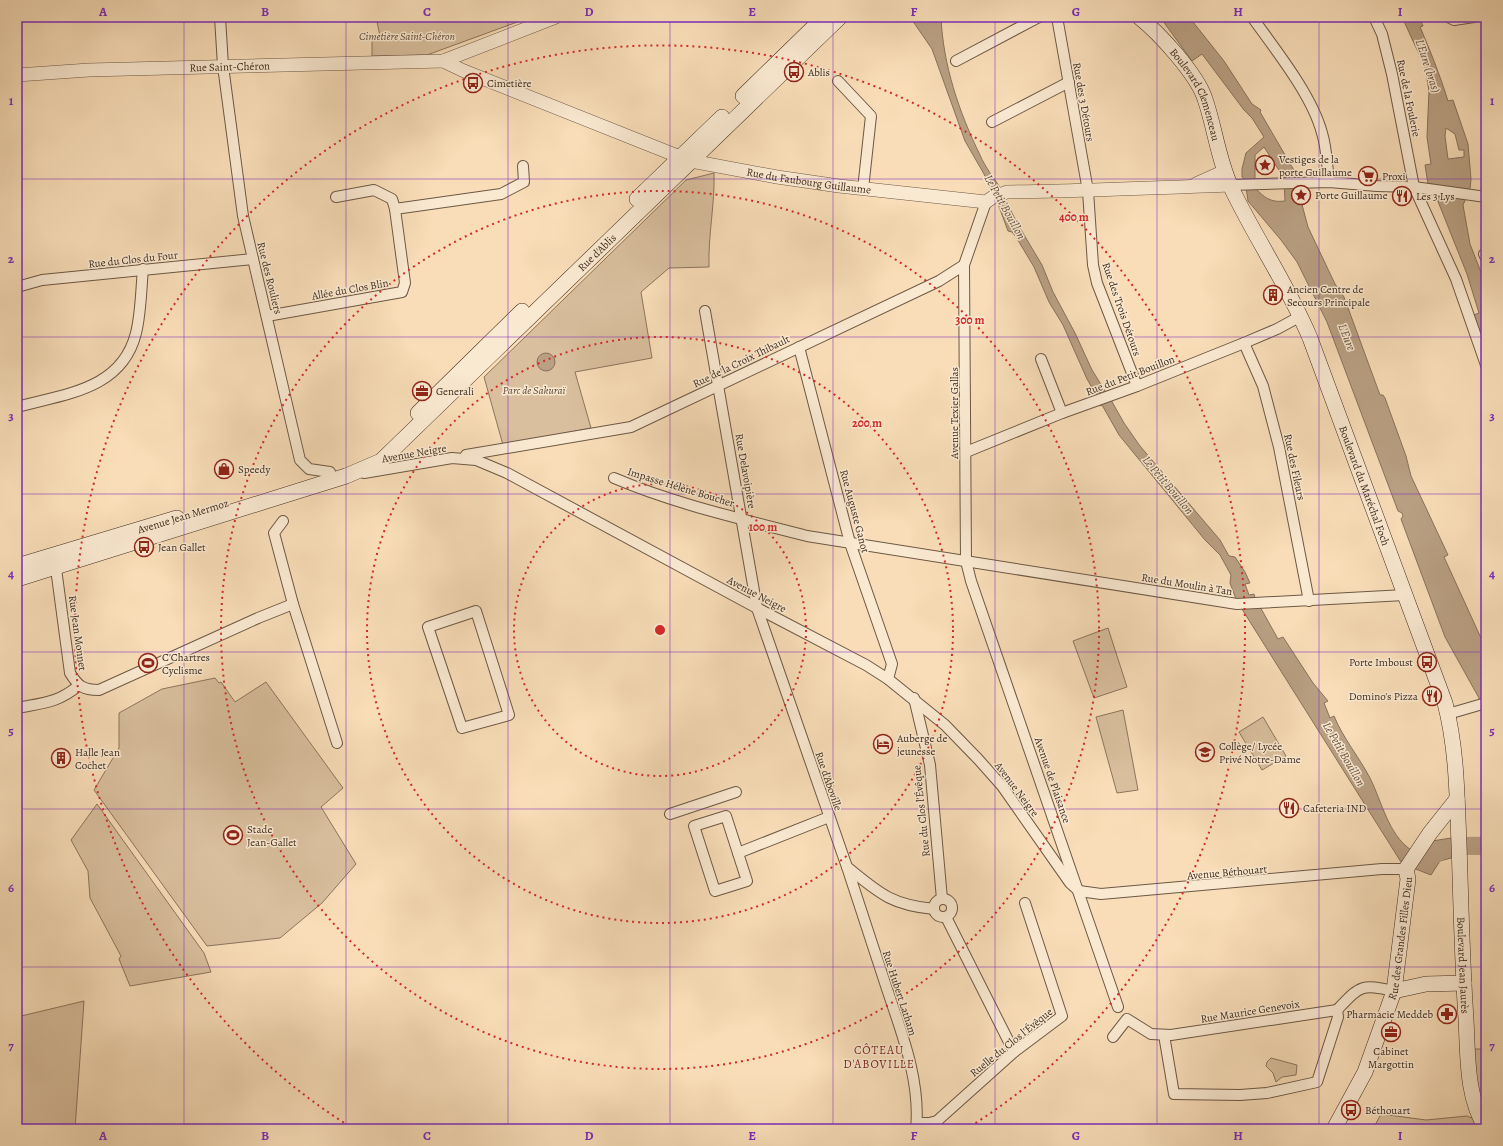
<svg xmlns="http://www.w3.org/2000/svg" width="1503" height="1146" viewBox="0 0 1503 1146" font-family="Alegreya,serif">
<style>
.green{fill:#d9bf9e;stroke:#8c755e}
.water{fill:#b9a083;stroke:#88715a;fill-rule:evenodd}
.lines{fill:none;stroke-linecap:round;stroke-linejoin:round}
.river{stroke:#b9a083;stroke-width:18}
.minor-casing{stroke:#6d5844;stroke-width:12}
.tertiary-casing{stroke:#6d5844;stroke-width:14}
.secondary-casing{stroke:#3f2b1d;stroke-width:16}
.minor{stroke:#fae9d1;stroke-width:10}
.tertiary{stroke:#fae9d1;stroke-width:13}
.secondary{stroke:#fae9d1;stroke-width:15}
.grid{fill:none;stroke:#7b2cbf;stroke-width:1;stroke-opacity:0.55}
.ring{fill:none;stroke:#d62828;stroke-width:2;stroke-dasharray:2 4}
.labels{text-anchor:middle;stroke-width:3;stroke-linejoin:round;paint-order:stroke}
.park-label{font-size:11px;font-style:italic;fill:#5e4937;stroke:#fae9d1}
.street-label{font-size:11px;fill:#3f2b1d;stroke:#fae9d1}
.poi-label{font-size:11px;fill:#3f2b1d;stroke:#fae9d1;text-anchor:start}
.water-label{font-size:12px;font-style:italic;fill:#644e3c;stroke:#fae9d1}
.neighbourhood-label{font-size:12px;letter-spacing:1px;fill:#7a1f14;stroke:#fae9d1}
.centre{fill:#d62828;stroke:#fae9d1;stroke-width:2}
.ring-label{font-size:12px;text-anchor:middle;font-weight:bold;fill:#d62828;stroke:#fae9d1;stroke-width:3;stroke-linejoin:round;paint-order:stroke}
.neatline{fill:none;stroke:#7b2cbf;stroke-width:1.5}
.grid-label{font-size:13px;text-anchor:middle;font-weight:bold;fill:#7b2cbf}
</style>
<rect width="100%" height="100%" fill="#f8ddb8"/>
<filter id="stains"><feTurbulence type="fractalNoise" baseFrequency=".005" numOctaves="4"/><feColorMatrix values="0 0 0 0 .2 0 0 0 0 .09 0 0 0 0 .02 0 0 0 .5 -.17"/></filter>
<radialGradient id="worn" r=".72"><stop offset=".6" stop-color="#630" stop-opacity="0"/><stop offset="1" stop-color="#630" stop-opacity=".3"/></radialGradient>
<g class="green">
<polygon points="376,17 531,17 427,55 372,56 372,35 380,36"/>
<path d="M714 173C715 204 708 235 709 267L669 268 641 292 652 358 575 372 591 428 503 445 484 377 686 180Z"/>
<polygon points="1108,628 1127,687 1094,698 1073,641"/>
<polygon points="215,678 219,683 221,682 235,702 266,682 343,788 321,807 356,864 322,903 280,938 207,946 94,790 119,748 119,713 162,689"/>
<polygon points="1123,710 1138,790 1117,793 1096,717"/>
<polygon points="1263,717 1286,756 1262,770 1239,732"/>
<polygon points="97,804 204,953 211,972 130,986 119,959 121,956 90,898 88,871 71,840"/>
<polygon points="84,1001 75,1129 17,1129 17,1017"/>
<polygon points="1472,1049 1486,1049 1486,1120 1477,1095"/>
<polygon points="1271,1058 1297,1065 1296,1075 1282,1077 1276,1082 1273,1073 1266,1066 1267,1062"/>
<polygon points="1381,1114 1426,1120 1467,1116 1474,1119 1479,1129 1373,1129"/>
</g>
<g class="water">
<path d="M910 17H941C943 65 959 112 980 155 985 167 994 178 1001 189L992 193 984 174 965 141 932 49Z"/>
<path d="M1160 17H1189L1224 61 1252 104 1261 110 1260 112 1295 172V177L1299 184 1297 189 1301 193 1300 197 1308 227 1335 284 1344 297 1380 395H1383L1385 398 1406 456 1411 476 1448 555 1444 557 1486 649V766L1482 711 1479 698 1445 637 1401 519 1403 516 1402 513 1398 511 1327 322 1297 262 1281 240 1248 201 1245 180 1242 177V169L1246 153 1264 137 1252 118 1244 110 1202 54 1192 61ZM1264 147 1284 178 1285 201C1270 203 1264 197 1255 188V155Z"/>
<path d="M1402 17H1419L1423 26 1420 27C1430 50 1440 75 1448 101L1453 100 1468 144 1471 179 1470 189 1463 205 1470 244 1486 285V349L1474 315 1479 313 1467 274 1435 194 1428 184 1425 165 1431 164 1427 137 1429 91 1425 67ZM1446 128 1455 134 1459 150H1464V157L1448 159 1445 136Z"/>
<polygon points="1006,201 1017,223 1042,265 1053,292 1075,333 1092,370 1105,391 1094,394 1095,393 1087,379 1063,325 1049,302 1034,267 1016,237 1012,232 1008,231 998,204"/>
<circle cx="546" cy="362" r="9"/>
<polygon points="1111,400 1124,423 1140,446 1220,540 1229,556 1235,557 1245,572 1250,583 1245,584 1249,595 1254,594 1256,602 1236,599 1230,583 1231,575 1220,555 1205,540 1119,435 1102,405 1100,406 1100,404"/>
<path d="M1259 605 1278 639 1283 637 1313 683 1328 701 1324 703 1330 718 1334 716C1343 738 1359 757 1370 778 1382 802 1388 834 1411 850L1401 862 1240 606Z"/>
<polygon points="1451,838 1451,858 1440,861 1431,875 1413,868 1432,841"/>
<rect x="1470" y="841" width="16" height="13"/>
</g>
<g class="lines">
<path class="river" d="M1429 859C1442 845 1468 845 1486 846"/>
<defs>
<g id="minor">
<polyline points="220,17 223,66 243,216 300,460 309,469 330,472"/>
<polyline points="1057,17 1088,191 1093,265 1097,283 1137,386"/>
<path d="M1252 17C1275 49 1312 95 1322 133 1327 149 1327 166 1329 182"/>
<polyline points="1374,17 1382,34 1392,74 1414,187 1456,279 1486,365"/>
<polyline points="1448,17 1454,20 1474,17"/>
<polyline points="956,61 1039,17"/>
<polyline points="838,81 871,116 863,189"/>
<polyline points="992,122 1069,82"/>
<polyline points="1230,185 1329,182 1377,186 1414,187 1486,197"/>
<polyline points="336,197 374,190 392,199 395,209"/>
<polyline points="1486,253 1484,254 1486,258"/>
<polyline points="964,265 966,561 971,581 1118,1007"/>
<polyline points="17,287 42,280 253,259"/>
<path d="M705 311 757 608 847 867C879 893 891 905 934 909"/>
<polyline points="267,316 402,292 405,283 395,209 501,194 524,182 523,166"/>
<polyline points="1244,343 1263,386 1279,447 1309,601"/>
<polyline points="799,347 850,543 892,664 888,679"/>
<polyline points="1041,359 1062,413"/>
<path d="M17 407C64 394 122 390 136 333 141 313 141 290 143 269"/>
<polyline points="966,452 1062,413 1137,386 1244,343 1277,329 1301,316"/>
<polyline points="466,455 631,427 939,281 964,265 986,202"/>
<polyline points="364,473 452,458 476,460 507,473 757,608 866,665 888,679 945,725 978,759 1002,786 1070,883 1079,891 1101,894 1382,869 1406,869"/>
<path d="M614 478C675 504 742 519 807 536L1237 604 1405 595"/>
<path d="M55 561 70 673C78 686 83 690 99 690L258 618 293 604 274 533 283 521"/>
<polyline points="293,604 337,743"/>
<polygon points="476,611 509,715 462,728 428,627"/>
<polyline points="914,698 930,765 942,899"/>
<path d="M17 708C42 703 58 703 78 686"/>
<polyline points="1448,714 1486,703"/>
<polyline points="670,814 736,792"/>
<polygon points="726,816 747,881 715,891 694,826"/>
<polyline points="738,853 829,817"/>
<path d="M847 867C860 907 873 947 886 986 901 1031 921 1081 916 1129"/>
<circle cx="943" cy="908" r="9"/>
<polyline points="946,917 1014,1052"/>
<polyline points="1164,1035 1174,1094 1240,1095 1267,1093 1317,1082 1338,1017 1337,1010"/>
<path d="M1113 1037 1127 1019 1151 1034 1171 1035 1337 1010C1361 985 1360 984 1394 991"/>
<polyline points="917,1123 929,1123 937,1121 1014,1052 1062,1016 1025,903"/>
</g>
<g id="tertiary">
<path id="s1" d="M443 61 464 71 680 157 691 161 777 177 839 186 986 202 993 197 1007 192C1082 191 1156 188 1230 185"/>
<path id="s2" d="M17 75 89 70 443 61 556 17"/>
<polyline points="1196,184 1225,171"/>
</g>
<g id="secondary">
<path id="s3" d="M1139 17C1159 33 1197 74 1205 99 1215 128 1218 159 1231 187 1255 238 1288 285 1310 338L1445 703C1457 749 1457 797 1459 844 1461 902 1462 961 1466 1019 1468 1054 1466 1098 1486 1128"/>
<polyline points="743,96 824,17"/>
<polyline points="637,199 722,117"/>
<polyline points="418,413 522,311"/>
<polyline points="17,566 177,518"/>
<path id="s4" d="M17 579 346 476 381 461 840 17"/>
<polyline points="1394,991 1426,984 1464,983"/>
<path id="s5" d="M1334 1129 1365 1072 1394 991 1408 879 1406 869 1430 833 1457 799"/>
</g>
</defs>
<use href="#minor" class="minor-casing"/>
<use href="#tertiary" class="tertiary-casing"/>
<use href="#secondary" class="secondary-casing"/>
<use href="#minor" class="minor"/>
<use href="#tertiary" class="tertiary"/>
<use href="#secondary" class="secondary"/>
</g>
<path class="grid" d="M184 17V1129M346 17V1129M508 17V1129M670 17V1129M833 17V1129M995 17V1129M1157 17V1129M1319 17V1129M17 179H1486M17 337H1486M17 494H1486M17 652H1486M17 809H1486M17 967H1486"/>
<g class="ring">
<circle cx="660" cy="630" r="146"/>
<circle cx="660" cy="630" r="293"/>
<circle cx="660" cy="630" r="439"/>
<path d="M354 1129A585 585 0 1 1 966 1129"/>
</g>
<defs>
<symbol id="bus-ring" viewBox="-11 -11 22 22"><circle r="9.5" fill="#fae9d1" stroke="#8f2418" stroke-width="1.5"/><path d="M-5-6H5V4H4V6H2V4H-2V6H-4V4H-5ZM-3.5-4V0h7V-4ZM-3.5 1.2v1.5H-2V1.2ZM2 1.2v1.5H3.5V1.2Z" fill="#8f2418"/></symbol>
<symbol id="sight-ring" viewBox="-11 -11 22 22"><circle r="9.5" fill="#fae9d1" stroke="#8f2418" stroke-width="1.5"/><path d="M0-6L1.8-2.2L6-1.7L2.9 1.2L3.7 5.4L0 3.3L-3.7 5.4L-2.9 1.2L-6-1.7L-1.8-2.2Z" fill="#8f2418"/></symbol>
<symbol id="supermarket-ring" viewBox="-11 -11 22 22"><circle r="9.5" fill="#fae9d1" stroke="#8f2418" stroke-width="1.5"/><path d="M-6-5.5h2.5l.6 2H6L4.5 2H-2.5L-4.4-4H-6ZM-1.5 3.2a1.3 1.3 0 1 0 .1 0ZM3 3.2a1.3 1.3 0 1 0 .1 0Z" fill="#8f2418"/></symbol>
<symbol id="restaurant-ring" viewBox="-11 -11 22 22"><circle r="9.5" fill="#fae9d1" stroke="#8f2418" stroke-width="1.5"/><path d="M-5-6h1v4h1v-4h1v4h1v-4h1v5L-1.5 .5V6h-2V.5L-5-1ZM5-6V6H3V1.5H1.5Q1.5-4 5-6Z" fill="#8f2418"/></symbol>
<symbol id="building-ring" viewBox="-11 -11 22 22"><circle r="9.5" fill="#fae9d1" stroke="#8f2418" stroke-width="1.5"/><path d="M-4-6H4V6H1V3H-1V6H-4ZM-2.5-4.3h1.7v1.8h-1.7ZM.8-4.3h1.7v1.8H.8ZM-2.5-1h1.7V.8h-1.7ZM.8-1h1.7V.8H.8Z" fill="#8f2418"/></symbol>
<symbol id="office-ring" viewBox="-11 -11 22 22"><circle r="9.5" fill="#fae9d1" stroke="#8f2418" stroke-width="1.5"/><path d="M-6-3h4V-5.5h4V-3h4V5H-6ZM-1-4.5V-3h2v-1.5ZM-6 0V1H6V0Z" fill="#8f2418"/></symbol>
<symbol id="shop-ring" viewBox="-11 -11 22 22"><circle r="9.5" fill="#fae9d1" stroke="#8f2418" stroke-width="1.5"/><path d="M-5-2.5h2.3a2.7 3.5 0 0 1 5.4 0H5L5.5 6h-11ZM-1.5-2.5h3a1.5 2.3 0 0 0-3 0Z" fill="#8f2418"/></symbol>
<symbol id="stadium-ring" viewBox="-11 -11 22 22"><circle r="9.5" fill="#fae9d1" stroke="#8f2418" stroke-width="1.5"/><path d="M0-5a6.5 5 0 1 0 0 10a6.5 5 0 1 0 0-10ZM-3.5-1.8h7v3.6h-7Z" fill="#8f2418"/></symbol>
<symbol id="hotel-ring" viewBox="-11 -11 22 22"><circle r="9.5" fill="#fae9d1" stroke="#8f2418" stroke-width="1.5"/><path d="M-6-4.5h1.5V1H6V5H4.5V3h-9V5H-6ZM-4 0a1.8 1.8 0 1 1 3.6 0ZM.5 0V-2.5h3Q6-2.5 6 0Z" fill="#8f2418"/></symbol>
<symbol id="school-ring" viewBox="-11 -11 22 22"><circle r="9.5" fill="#fae9d1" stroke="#8f2418" stroke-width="1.5"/><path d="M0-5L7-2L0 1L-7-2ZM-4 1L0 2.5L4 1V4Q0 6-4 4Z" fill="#8f2418"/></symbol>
<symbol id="pharmacy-ring" viewBox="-11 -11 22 22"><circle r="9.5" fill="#fae9d1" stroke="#8f2418" stroke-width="1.5"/><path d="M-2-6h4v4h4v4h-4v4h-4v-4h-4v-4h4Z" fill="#8f2418"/></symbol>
</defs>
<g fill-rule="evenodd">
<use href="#bus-ring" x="783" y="61" width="22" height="22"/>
<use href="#bus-ring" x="462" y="72" width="22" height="22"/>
<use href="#sight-ring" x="1254" y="154" width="22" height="22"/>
<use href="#supermarket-ring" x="1357" y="165" width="22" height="22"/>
<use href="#sight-ring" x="1290" y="184" width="22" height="22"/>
<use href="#restaurant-ring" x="1391" y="185" width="22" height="22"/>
<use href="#building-ring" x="1262" y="284" width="22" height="22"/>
<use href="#office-ring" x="411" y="380" width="22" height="22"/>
<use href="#shop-ring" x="213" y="458" width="22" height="22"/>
<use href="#bus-ring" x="133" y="536" width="22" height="22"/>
<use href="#bus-ring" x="1416" y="651" width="22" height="22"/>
<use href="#stadium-ring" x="137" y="652" width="22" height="22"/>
<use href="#restaurant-ring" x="1421" y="685" width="22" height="22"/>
<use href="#hotel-ring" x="872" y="733" width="22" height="22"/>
<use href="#school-ring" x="1194" y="741" width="22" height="22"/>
<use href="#building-ring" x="50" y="747" width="22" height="22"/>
<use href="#restaurant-ring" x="1278" y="797" width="22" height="22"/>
<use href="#stadium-ring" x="222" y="824" width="22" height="22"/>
<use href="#pharmacy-ring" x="1436" y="1003" width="22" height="22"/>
<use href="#office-ring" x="1380" y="1021" width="22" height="22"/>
<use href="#bus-ring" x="1340" y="1099" width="22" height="22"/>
</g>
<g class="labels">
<g class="park-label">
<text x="407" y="40">Cimetière Saint-Chéron</text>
<text x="534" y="394">Parc de Sakuraï</text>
</g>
<g class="street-label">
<text dy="4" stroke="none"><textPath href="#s2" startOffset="213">Rue Saint-Chéron</textPath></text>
<text dy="4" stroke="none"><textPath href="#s3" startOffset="98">Boulevard Clemenceau</textPath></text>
<text transform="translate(1409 98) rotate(78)" y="4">Rue de la Foulerie</text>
<text transform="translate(1084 102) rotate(80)" y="4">Rue des 3 Détours</text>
<text dy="4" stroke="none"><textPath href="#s1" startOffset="387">Rue du Faubourg Guillaume</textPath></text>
<text dy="4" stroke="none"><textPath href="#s4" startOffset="683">Rue d'Ablis</textPath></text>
<text transform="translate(133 259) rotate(-6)" y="4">Rue du Clos du Four</text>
<text transform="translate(270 278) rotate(76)" y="4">Rue des Rouliers</text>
<text transform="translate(350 289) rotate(-10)" y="4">Allée du Clos Blin</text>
<text transform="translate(1122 309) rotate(71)" y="4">Rue des Trois Détours</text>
<text transform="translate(741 361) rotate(-26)" y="4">Rue de la Croix Thibault</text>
<text transform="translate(1130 375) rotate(-21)" y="4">Rue du Petit Bouillon</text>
<text transform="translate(954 413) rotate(-90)" y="4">Avenue Texier Gallas</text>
<text transform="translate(414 453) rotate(-10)" y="4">Avenue Neigre</text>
<text transform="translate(1295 467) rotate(78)" y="4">Rue des Fileurs</text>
<text transform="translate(746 471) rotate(80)" y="4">Rue Delavoipière</text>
<text dy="4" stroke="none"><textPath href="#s3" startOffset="526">Boulevard du Maréchal Foch</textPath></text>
<text transform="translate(681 487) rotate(17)" y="4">Impasse Hélène Boucher</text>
<text transform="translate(855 511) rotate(75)" y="4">Rue Auguste Ganot</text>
<text transform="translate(183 516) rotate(-17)" y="4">Avenue Jean Mermoz</text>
<text transform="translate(1187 584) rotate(9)" y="4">Rue du Moulin à Tan</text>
<text transform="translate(757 594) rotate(28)" y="4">Avenue Neigre</text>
<text transform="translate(78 633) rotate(82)" y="4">Rue Jean Monnet</text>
<text transform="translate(1053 780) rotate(71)" y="4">Avenue de Plaisance</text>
<text transform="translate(829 781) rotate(71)" y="4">Rue d'Aboville</text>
<text transform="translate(1017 789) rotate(53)" y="4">Avenue Neigre</text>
<text transform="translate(921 811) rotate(-96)" y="4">Rue du Clos l'Évêque</text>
<text transform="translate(1227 872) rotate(-5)" y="4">Avenue Béthouart</text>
<text dy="4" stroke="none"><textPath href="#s5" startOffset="204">Rue des Grandes Filles Dieu</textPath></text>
<text dy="4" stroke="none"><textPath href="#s3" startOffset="1021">Boulevard Jean Jaurès</textPath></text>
<text transform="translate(900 993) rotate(72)" y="4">Rue Hubert Latham</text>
<text transform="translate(1250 1011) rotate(-9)" y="4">Rue Maurice Genevoix</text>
<text transform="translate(1011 1042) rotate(-39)" y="4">Ruelle du Clos l'Évêque</text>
</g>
<g class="poi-label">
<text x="808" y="76">Ablis</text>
<text x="487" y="87">Cimetière</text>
<text x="1279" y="163">Vestiges de la<tspan x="1279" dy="13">porte Guillaume</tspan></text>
<text x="1382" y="180">Proxi</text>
<text x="1315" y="199">Porte Guillaume</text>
<text x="1416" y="200">Les 3 Lys</text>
<text x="1287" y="293">Ancien Centre de<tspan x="1287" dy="13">Secours Principale</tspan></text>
<text x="436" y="395">Generali</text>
<text x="238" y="473">Speedy</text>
<text x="158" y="551">Jean Gallet</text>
<text x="162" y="661">C'Chartres<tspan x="162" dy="13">Cyclisme</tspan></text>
<text x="1413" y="666" text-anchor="end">Porte Imboust</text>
<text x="1418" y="700" text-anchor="end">Domino's Pizza</text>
<text x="897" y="742">Auberge de<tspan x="897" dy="13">jeunesse</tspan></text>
<text x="1219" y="750">Collège/ Lycée<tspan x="1219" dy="13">Privé Notre-Dame</tspan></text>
<text x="75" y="756">Halle Jean<tspan x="75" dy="13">Cochet</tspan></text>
<text x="1303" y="812">Cafeteria IND</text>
<text x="247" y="833">Stade<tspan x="247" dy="13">Jean-Gallet</tspan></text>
<text x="1433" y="1018" text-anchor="end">Pharmacie Meddeb</text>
<text x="1391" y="1055" text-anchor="middle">Cabinet<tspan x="1391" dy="13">Margottin</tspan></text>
<text x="1365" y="1114">Béthouart</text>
</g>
<g class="water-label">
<text transform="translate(1428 66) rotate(72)" y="4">L'Eure (bras)</text>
<text transform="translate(1005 207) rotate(61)" y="4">Le Petit Bouillon</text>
<text transform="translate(1347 337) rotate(69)" y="4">L'Eure</text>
<text transform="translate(1168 485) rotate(50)" y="4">Le Petit Bouillon</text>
<text transform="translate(1344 754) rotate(60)" y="4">Le Petit Bouillon</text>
</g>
<g class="neighbourhood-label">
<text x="879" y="1054">CÔTEAU<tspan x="879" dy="14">D'ABOVILLE</tspan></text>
</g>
</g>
<circle cx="660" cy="630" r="6" class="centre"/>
<g class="ring-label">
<text x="1074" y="221">400 m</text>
<text x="970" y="324">300 m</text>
<text x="867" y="427">200 m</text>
<text x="763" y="531">100 m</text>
</g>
<rect width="1503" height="1146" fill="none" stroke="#f8ddb8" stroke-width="44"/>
<rect x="22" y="22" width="1459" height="1102" class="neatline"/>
<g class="grid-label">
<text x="103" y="16">A</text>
<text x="265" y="16">B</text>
<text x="427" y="16">C</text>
<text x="589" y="16">D</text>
<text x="752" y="16">E</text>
<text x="914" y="16">F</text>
<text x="1076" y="16">G</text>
<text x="1238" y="16">H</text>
<text x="1400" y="16">I</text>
<text x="11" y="105">1</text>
<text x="1492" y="105">1</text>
<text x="11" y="263">2</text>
<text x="1492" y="263">2</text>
<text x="11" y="420">3</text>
<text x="1492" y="420">3</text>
<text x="11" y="578">4</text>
<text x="1492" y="578">4</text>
<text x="11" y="735">5</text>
<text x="1492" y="735">5</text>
<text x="11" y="892">6</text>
<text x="1492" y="892">6</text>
<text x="11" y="1050">7</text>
<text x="1492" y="1050">7</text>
<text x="103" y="1140">A</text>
<text x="265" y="1140">B</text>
<text x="427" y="1140">C</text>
<text x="589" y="1140">D</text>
<text x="752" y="1140">E</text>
<text x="914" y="1140">F</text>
<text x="1076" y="1140">G</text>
<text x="1238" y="1140">H</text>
<text x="1400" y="1140">I</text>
</g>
<rect width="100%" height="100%" filter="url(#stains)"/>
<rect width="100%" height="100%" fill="url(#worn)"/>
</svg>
